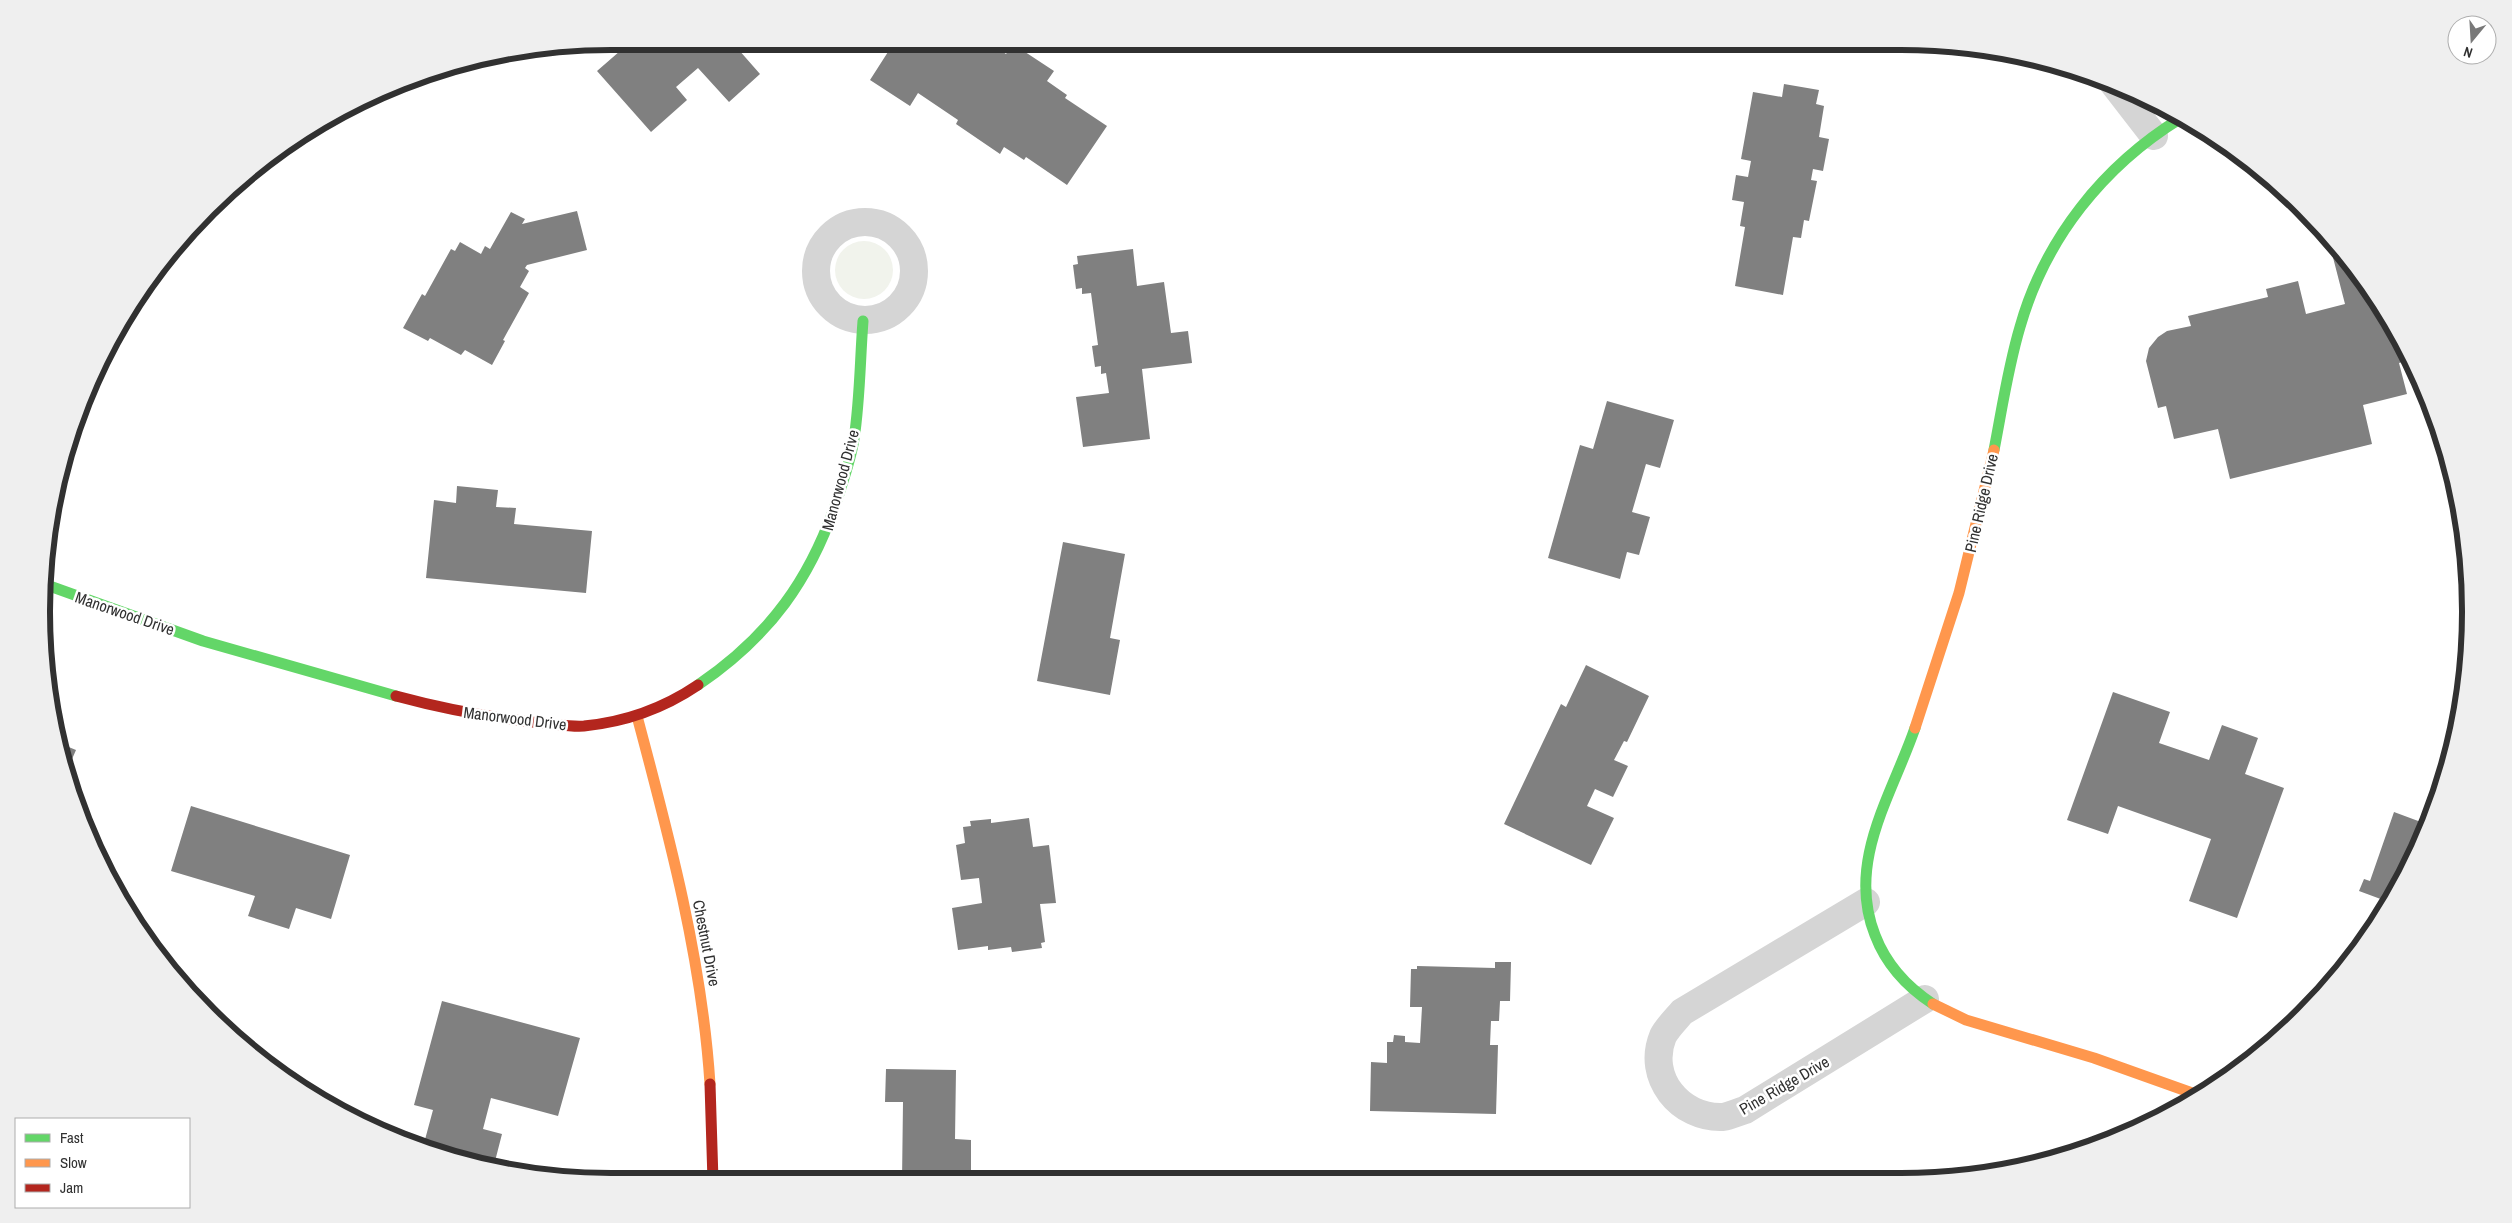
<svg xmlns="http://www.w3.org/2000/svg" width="2512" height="1223" viewBox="0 0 2512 1223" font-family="'Archivo Narrow',sans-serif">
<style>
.green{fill:#f1f3ec}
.building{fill:#808080}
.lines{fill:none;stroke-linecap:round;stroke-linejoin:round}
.street{stroke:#d5d5d5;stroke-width:28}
.fast{stroke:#63d668;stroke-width:11}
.slow{stroke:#ff974d;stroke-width:11}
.jam{stroke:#b3261e;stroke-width:11}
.labels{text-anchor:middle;stroke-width:5;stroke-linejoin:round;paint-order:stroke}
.street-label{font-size:16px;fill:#313131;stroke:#fff}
.rim{fill:none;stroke:#313131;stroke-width:6}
</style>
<rect width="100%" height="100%" fill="#fff"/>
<circle class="green" cx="864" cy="270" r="29"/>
<g class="building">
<polygon points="611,41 731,41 760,74 729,102 698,68 676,87 687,100 651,132 597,71 620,51"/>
<polygon points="895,41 919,41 924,44 926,41 988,41 1006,54 1013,44 1054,71 1047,81 1067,95 1065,98 1107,126 1067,185 1026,157 1024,160 1004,147 1000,154 956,124 958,120 918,93 910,106 870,80"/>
<polygon points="1784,84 1819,90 1816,104 1824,106 1819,137 1829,139 1823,171 1813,169 1811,180 1817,181 1809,221 1804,220 1801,238 1793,237 1783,295 1735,286 1745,227 1740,226 1744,202 1732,200 1736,175 1748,177 1751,161 1741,159 1753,92 1782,97"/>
<polygon points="577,211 587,250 527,265 525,268 529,271 520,287 529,293 503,340 505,341 492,365 465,350 461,355 430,338 428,341 403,328 422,294 425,296 451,249 455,251 460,242 481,254 485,246 490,249 511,212 525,219 522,224"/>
<polygon points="2328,238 2375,295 2409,360 2399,363 2407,394 2363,405 2372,444 2230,479 2218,429 2174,439 2166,406 2158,408 2146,361 2149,348 2158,337 2167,331 2191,326 2188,316 2268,297 2266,289 2298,281 2306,314 2345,304"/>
<polygon points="1133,249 1137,286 1164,282 1171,333 1188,331 1192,363 1142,369 1150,439 1083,447 1076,397 1109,393 1106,373 1101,374 1101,366 1095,367 1092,346 1098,345 1091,293 1082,294 1082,288 1076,289 1073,265 1078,264 1077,256"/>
<polygon points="1607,401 1674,420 1660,468 1646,464 1632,512 1650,517 1639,555 1627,552 1620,579 1548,558 1580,445 1593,449"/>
<polygon points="457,486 498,490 496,507 516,508 514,524 592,531 586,593 426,578 434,500 456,503"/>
<polygon points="1063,542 1125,554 1110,638 1120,640 1110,695 1037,681"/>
<polygon points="1586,665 1649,696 1627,742 1624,741 1614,760 1628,766 1613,797 1595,789 1587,806 1614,818 1591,865 1504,824 1561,704 1566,707"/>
<polygon points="2113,692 2170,712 2159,743 2209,760 2222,725 2258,738 2245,774 2284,788 2237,918 2189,901 2211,839 2118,806 2108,834 2067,820"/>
<polygon points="59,743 76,750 66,773 61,752"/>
<polygon points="191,806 350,855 331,919 296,908 289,929 248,916 255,896 171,871"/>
<polygon points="2394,812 2429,825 2386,901 2359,891 2364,879 2370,881"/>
<polygon points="1029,818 1033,847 1049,845 1056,903 1040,904 1045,942 1041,943 1042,948 1012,952 1011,947 988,950 988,946 958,950 952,908 982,903 979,878 961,880 956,845 965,843 963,827 971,826 970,821 991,819 991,823"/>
<polygon points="1495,962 1511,962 1510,1001 1500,1001 1499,1021 1491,1021 1490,1045 1498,1045 1496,1114 1370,1111 1371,1062 1387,1063 1387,1042 1393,1042 1394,1035 1405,1036 1405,1042 1420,1043 1422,1007 1410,1007 1411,969 1417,969 1417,966 1495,968"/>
<polygon points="442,1001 580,1038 558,1116 491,1098 483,1129 502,1134 493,1169 423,1147 433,1110 414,1105"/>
<polygon points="886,1069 956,1070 955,1139 971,1140 971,1180 902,1181 903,1102 885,1102"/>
</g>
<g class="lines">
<g class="street">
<polyline points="2113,83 2154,136"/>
<circle cx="865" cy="271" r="49"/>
<path d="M1866 902 1682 1012C1676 1019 1667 1028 1663 1036 1646 1077 1680 1119 1723 1117 1730 1116 1738 1112 1745 1110L1925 999"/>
</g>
<g class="fast">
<path d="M1994 450C2002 409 2008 367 2020 327 2045 239 2103 166 2181 118"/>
<polyline points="44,584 203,641 396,696"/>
<path d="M698 685C770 636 811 579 838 497 844 478 851 459 854 439 860 400 860 360 863 321"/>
<path d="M1915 728C1892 795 1846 862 1875 935 1886 964 1907 987 1933 1004"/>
</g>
<g class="slow">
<path d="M637 716C669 836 702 959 710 1084"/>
<polyline points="1915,728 1959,593 1994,450"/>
<polyline points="1933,1004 1966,1020 2094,1058 2195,1094"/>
</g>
<g class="jam">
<path d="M396 696C444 709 492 718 542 723 556 724 570 727 584 726 625 722 664 708 698 685"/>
<polyline points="710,1084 713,1181"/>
</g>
</g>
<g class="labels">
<g class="street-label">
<text transform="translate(840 480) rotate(-75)" y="6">Manorwood Drive</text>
<text transform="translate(1981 503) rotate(-77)" y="6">Pine Ridge Drive</text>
<text transform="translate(125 613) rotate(19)" y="6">Manorwood Drive</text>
<text transform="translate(515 718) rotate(7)" y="6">Manorwood Drive</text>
<text transform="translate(707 943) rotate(79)" y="6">Chestnut Drive</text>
<text transform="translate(1784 1085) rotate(-30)" y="6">Pine Ridge Drive</text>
</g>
</g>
<path d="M0 0H2512V1223H0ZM611 50H1901A561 561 0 0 1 2462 611V612A561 561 0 0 1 1901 1173H611A561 561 0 0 1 50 612V611A561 561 0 0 1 611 50Z" fill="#efefef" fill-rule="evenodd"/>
<path class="rim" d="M611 50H1901A561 561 0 0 1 2462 611V612A561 561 0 0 1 1901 1173H611A561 561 0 0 1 50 612V611A561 561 0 0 1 611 50Z"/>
<rect x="15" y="1118" width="175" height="90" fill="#ffffff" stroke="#adadad"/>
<rect x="25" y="1134" width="25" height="8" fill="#63d668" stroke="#adadad"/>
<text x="60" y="1143" font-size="15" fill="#313131">Fast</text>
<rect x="25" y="1159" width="25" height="8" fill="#ff974d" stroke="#adadad"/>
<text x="60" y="1168" font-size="15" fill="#313131">Slow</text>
<rect x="25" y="1184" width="25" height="8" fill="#b3261e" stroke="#adadad"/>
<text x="60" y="1193" font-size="15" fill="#313131">Jam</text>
<g transform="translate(2472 40) rotate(198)"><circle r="24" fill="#ffffff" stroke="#adadad"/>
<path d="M0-4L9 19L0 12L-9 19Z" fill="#797979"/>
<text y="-8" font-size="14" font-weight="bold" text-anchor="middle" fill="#313131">N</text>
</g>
</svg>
